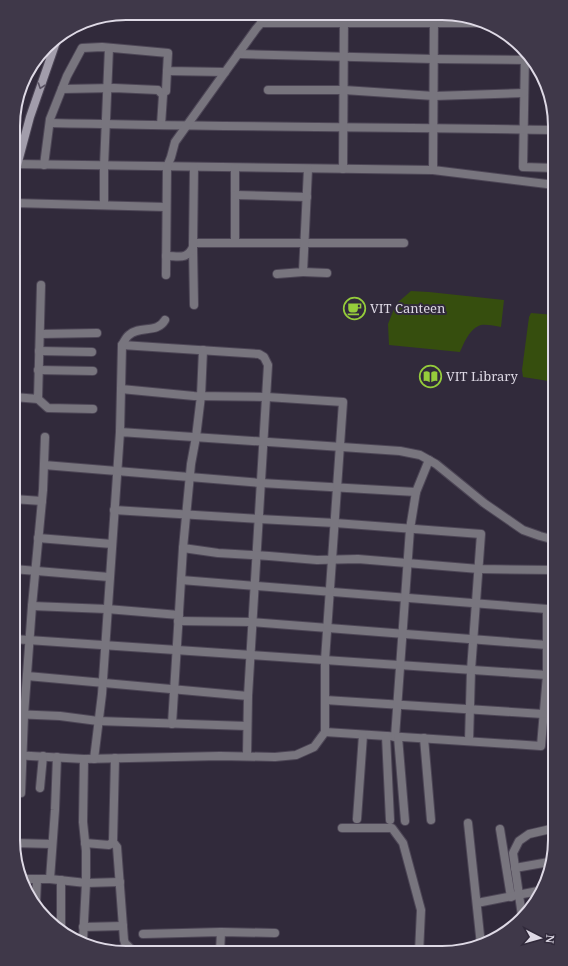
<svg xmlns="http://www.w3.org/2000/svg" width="568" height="966" viewBox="0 0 568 966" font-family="'Noto Serif',serif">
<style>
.green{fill:#364e0e}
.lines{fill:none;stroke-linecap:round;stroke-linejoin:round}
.street-casing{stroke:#4d4656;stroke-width:10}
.secondary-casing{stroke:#4d4656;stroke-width:10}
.street{stroke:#78757e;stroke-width:8}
.secondary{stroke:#a29dab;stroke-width:8}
.oneway{stroke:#595262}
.labels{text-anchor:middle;stroke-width:4;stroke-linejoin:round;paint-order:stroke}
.poi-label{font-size:13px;fill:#ded9e5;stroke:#312a3b;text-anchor:start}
.rim{fill:none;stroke:#ded9e5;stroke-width:2}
</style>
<rect width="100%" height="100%" fill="#312a3b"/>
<g class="green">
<path d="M411 291 429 292 504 300 501 327C495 326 487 324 481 325 470 328 464 343 460 352L389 345 388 324 396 304Z"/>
<polygon points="531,313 555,315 555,382 523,377 522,370 529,317"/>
</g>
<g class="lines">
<defs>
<g id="street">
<polyline points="261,23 481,23"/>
<polyline points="238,54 434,59 529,60"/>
<polyline points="525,54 523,167 555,168"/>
<polyline points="62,89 114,88 158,90 163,95 161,125"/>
<polyline points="268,90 344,90 434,96 524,93"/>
<polyline points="166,91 167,71"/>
<path d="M50 123C218 127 387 127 555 130"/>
<polyline points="14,164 433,170 555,185"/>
<polyline points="44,165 50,119 67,76 82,48 102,47 168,53 167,71 225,72"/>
<polyline points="235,168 235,242"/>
<polyline points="343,169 344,14"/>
<polyline points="433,170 434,15"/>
<polyline points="235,195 307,197"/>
<polyline points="14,203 166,207"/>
<polyline points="104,205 104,166 109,48"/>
<polyline points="193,243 404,243"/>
<polyline points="193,247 194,305"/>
<path d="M166 256C179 256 187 260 193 247L194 167"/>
<polyline points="303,272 327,273"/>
<polyline points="277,274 303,272 308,169"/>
<polyline points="166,275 167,167 171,157 175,142 256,29 269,14"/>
<polyline points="40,334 97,333"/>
<polyline points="122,345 259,354 264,357 268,365 248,696 247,756"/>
<polyline points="39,351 92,352"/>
<polyline points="38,370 93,371"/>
<polyline points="14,397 38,399 41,285"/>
<polyline points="38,399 48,408 93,409"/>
<path d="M120 432 122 345C124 342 126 337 129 335 140 325 157 334 165 320"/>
<polyline points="44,465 261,483 416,492"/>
<polyline points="13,499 42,501"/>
<polyline points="114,510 259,519 335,523 481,534 471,670 469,741"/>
<polyline points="38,538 112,544"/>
<polyline points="183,548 218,553 269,556 317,560 358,559 479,569 555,570"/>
<polyline points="13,569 109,577"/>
<polyline points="181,580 547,609 547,675 541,746 325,732"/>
<polyline points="32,606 107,609 179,615"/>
<polyline points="178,621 252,622 547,645"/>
<polyline points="13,639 547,675"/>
<polyline points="27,676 248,696"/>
<polyline points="325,700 543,714"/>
<polyline points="13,714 60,716 98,721 247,726"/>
<polyline points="172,724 183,548 191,464 196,437 201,396 203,350"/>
<polyline points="386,736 390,820"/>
<polyline points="395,737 410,529 416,492 429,460"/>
<polyline points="398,737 405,821"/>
<polyline points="424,738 431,820"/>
<polyline points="13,755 84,759 220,756 275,757 296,755 314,747 325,732 325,660 343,402 267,397 194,396 121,389"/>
<polyline points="115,758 113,842 117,847 124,940 125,943 131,949 131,952"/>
<polyline points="94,759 102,694 120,432 400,451 420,455 436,464 484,503 523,530 540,536 555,540"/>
<polyline points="40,788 43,756"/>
<polyline points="21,793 24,715 32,606 43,490 45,437"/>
<polyline points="357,819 363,735"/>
<polyline points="468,823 481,945"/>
<polyline points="342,828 392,828 403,843 421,910 419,953"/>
<polyline points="500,829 511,897"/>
<polyline points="14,843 52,844"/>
<polyline points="85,843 109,845 113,842"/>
<polyline points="515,868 549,862"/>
<polyline points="21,879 50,879 86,883 120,882"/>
<polyline points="50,879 55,810 57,757"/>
<polyline points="36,903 37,879"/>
<polyline points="477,903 538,891"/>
<polyline points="522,916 513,853 519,841 529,834 555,828"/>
<polyline points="83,927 123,926"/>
<polyline points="61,931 61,880"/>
<polyline points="143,934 221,932 275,933"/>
<polyline points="83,940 86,883 86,851 83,822 84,759"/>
<polyline points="220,952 221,932"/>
</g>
<g id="secondary">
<polyline points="17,100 26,73"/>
<polyline points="14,177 30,117 55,45 59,36"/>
</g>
</defs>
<use href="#street" class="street-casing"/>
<use href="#secondary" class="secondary-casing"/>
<use href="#street" class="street"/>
<use href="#secondary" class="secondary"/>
</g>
<defs><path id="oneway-chevron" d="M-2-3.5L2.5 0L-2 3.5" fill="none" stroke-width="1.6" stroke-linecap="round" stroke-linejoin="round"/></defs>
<use class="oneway" href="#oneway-chevron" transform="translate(41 86) rotate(109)"/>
<defs>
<symbol id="cafe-ring" viewBox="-11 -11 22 22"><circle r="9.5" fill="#312a3b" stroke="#95cc3b" stroke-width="1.5"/><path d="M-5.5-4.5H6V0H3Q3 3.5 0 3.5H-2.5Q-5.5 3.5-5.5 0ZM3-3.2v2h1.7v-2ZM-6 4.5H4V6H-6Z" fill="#95cc3b"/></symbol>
<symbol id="library-ring" viewBox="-11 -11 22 22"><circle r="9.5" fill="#312a3b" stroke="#95cc3b" stroke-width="1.5"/><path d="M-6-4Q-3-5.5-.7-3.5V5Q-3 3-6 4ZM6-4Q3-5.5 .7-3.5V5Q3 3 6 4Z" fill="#95cc3b"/></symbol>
</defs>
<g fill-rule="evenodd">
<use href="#cafe-ring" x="342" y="296" width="25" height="25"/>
<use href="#library-ring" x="418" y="364" width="25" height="25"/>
</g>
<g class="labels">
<g class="poi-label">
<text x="370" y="313">VIT Canteen</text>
<text x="446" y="381">VIT Library</text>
</g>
</g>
<path d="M0 0H568V966H0ZM126 20H442A106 106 0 0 1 548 126V840A106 106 0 0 1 442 946H126A106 106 0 0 1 20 840V126A106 106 0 0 1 126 20Z" fill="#3f3849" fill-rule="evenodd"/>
<path class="rim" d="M126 20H442A106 106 0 0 1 548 126V840A106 106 0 0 1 442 946H126A106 106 0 0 1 20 840V126A106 106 0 0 1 126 20Z"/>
<g transform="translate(540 938) rotate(96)" stroke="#312a3b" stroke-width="3" paint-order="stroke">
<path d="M0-3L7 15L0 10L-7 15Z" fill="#ded9e5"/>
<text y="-6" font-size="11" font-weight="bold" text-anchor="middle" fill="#ded9e5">N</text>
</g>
</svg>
